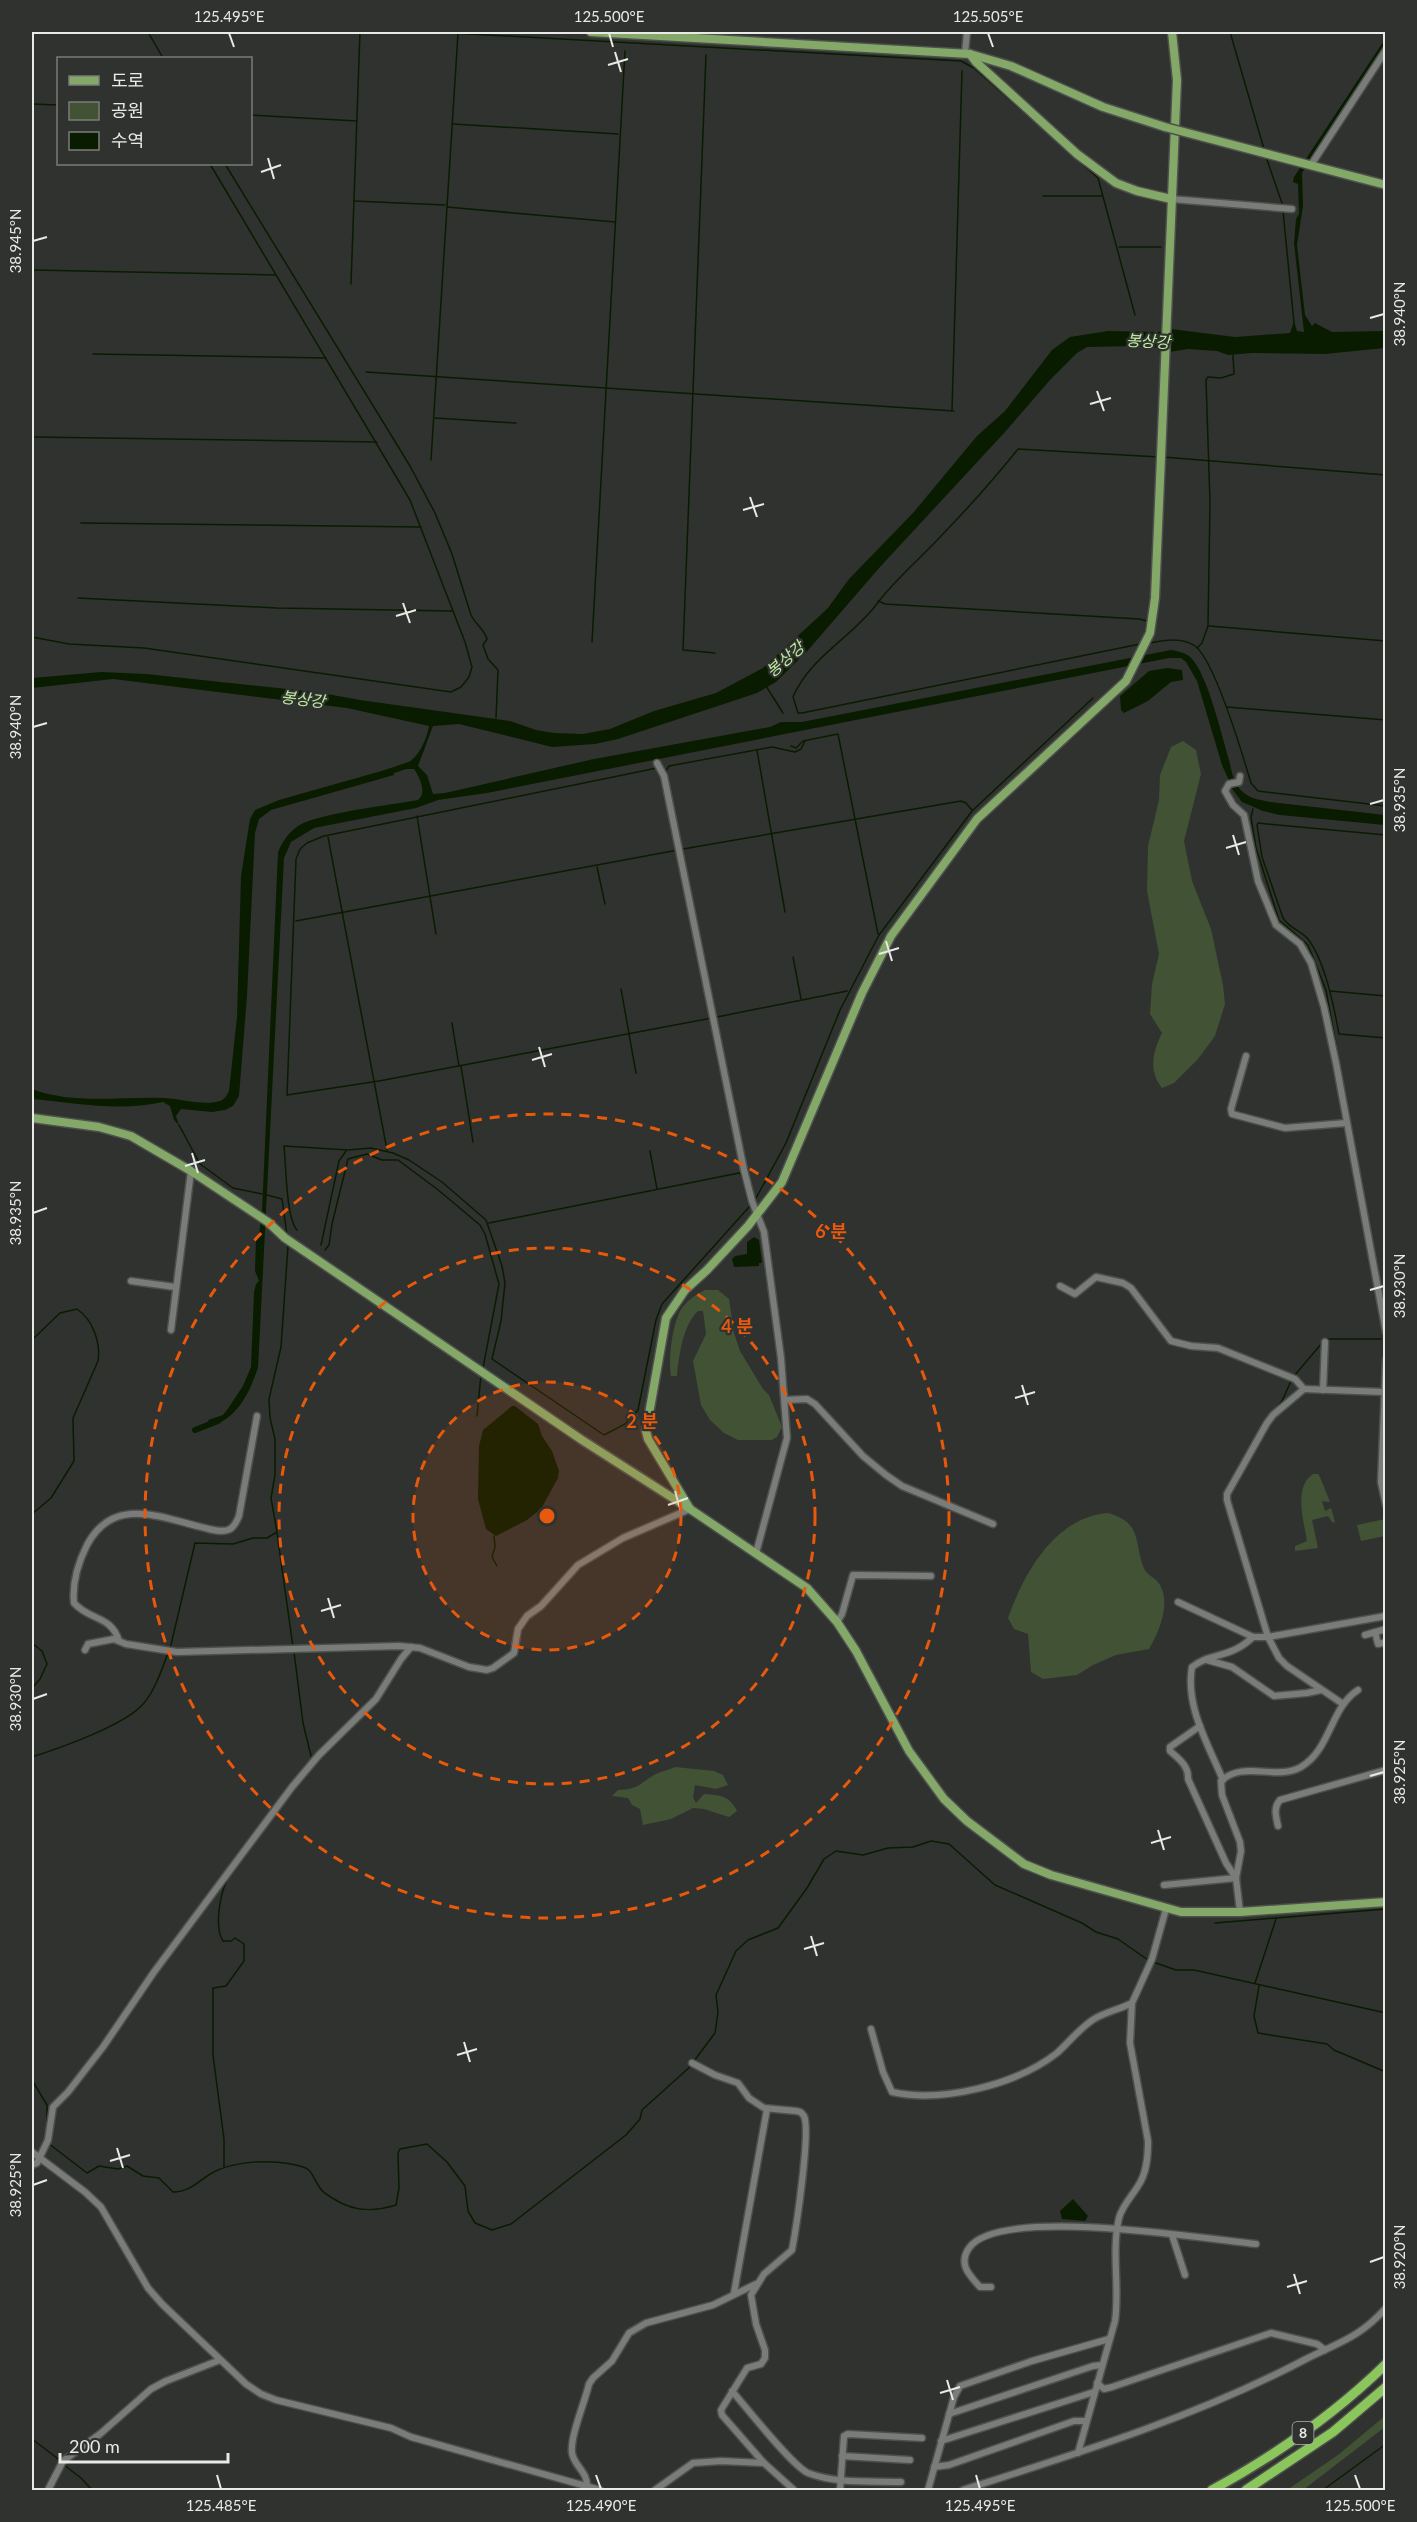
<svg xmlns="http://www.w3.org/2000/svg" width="1417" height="2522" viewBox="0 0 1417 2522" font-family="Lato,'Noto Sans KR',sans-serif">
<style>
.green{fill:#415235}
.water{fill:#091c00}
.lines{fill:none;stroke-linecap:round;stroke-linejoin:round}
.stream{stroke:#091c00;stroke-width:1.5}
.canal{stroke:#091c00;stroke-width:6}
.minor-casing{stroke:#4e504d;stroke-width:9}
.major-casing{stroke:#4e504d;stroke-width:11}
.highway-casing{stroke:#4e504d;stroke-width:12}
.minor{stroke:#7a7c79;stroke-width:6}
.major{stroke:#84a868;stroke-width:8}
.highway{stroke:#8ac65c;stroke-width:9}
.major-bridge-casing{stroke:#4e504d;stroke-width:11;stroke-linecap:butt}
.major-bridge{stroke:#84a868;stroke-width:8}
.ticks{fill:none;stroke:#e9eae8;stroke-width:2}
.ring{fill:none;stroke:#e8590c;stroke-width:3;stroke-dasharray:10 8}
.labels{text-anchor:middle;stroke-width:4.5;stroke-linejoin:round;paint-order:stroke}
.shield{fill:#30322f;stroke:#b2b3b0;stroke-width:1.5}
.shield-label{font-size:14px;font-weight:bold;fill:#e9eae8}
.water-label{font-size:16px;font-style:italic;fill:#beeb9f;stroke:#30322f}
.centre{fill:#e8590c;stroke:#30322f;stroke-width:3}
.ring-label{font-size:18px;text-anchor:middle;font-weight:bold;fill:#e8590c;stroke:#30322f;stroke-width:4.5;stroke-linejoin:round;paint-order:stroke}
.neatline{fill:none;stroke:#e9eae8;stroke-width:2}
.ticks-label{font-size:15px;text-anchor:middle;fill:#e9eae8}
</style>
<rect width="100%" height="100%" fill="#30322f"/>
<g class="green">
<path d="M1183 741 1196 750 1201 774 1184 841 1192 881 1211 929 1223 985 1225 1004 1215 1036 1198 1059 1174 1083 1162 1088C1148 1071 1153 1051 1162 1033L1150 1014 1152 984 1159 954 1147 891 1148 846 1159 800 1160 775 1171 747Z"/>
<path d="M705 1290H718L729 1299 734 1333 740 1351 763 1389 769 1395 782 1427 777 1437 772 1440H738L724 1433 710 1420 701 1405 693 1361 706 1334 703 1311H698C683 1325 679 1355 677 1376H671C668 1359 672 1327 680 1311 686 1301 695 1295 705 1290Z"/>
<path d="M1313 1474H1318L1320 1477 1330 1502 1322 1501 1325 1511 1331 1508 1335 1522 1333 1523 1328 1516 1312 1520 1318 1548 1295 1551V1546L1307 1541C1304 1522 1293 1487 1313 1474Z"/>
<path d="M1108 1513C1142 1523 1134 1540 1143 1566 1146 1576 1158 1578 1161 1587 1170 1606 1159 1632 1149 1649L1116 1655 1093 1665 1077 1675 1043 1679 1031 1672 1028 1634 1014 1629 1008 1618C1024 1573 1055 1517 1108 1513Z"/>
<polygon points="1385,1519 1385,1536 1361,1541 1357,1525"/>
<path d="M675 1767 714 1771 723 1775 728 1785 716 1789 695 1785 693 1797 696 1803 704 1794C720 1795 730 1796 737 1811L729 1817 704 1809 693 1808 671 1819 643 1825 640 1809 632 1805 628 1798 612 1796 618 1790C641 1789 639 1783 656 1774 662 1771 669 1770 675 1767Z"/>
<polygon points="1385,2416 1385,2427 1303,2490 1287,2490 1338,2455"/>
</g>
<g class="water">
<path d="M1385 39V46L1302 173 1303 206 1297 245 1305 315 1312 326 1315 323 1332 332 1385 331V348L1325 354 1252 353 1228 355 1217 351 1188 349 1169 352 1160 348 1136 346 1087 347 1077 353 1050 380 1005 432 880 567 809 649 776 682 757 693 618 739 595 744 552 747 459 724 433 726 418 766 427 775 433 794 445 793 594 759 770 727 781 722H802L1171 650C1177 651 1183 652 1189 656 1207 670 1222 737 1229 760 1232 772 1233 784 1244 793 1251 799 1261 800 1270 802L1385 815V825L1280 815 1263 811 1242 802 1233 790 1222 765 1197 681 1186 662 1181 658H1169L487 793 438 800 416 808 314 828 291 842 284 858 258 1368C249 1393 238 1418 211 1426L208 1420 223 1415 227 1410 243 1386 251 1367 254 1292 256 1284 259 1281 255 1271 256 1238 259 1235 262 1211 278 852C283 841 288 833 298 826 318 813 391 805 418 800 427 793 420 778 414 769H405L404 765C419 758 426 741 429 726L347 708 113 679 32 688V678L101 672 146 674 316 692 360 700 510 721 536 730 554 733 583 734 610 729 654 711 716 693 763 668 828 608 849 579 913 513 977 436 1005 411 1052 350 1070 337 1108 331 1158 332 1171 329 1235 337 1290 333 1294 321 1297 331 1304 332 1294 243 1296 219 1299 214 1298 184 1293 182 1294 177Z"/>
<polygon points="1167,668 1182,670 1183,680 1171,682 1148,701 1124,713 1121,710 1120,696 1149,671"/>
<path d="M392 768 394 775 271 810 259 819 255 833 247 996 239 1096 233 1106 225 1110 212 1112 181 1109 176 1116 179 1125 174 1120 170 1106 163 1102C120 1112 75 1103 32 1099V1089C74 1105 121 1096 165 1098 181 1099 205 1106 220 1101 225 1099 227 1095 229 1091L237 1017 241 876 250 819 255 810 279 800Z"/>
<polygon points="754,1237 759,1240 762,1263 759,1263 759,1266 734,1267 732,1259 735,1256 747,1254 747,1242"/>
<polygon points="512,1406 515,1406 538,1424 542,1436 552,1451 559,1471 558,1478 541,1509 527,1520 496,1536 486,1529 478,1499 479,1446 483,1430"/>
<polygon points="1073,2199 1088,2216 1085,2221 1062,2219 1060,2211"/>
</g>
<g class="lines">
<g class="stream">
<polyline points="148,32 163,58"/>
<polyline points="433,32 961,61 974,68 1098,178 1135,315"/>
<polyline points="1230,32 1264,149"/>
<polyline points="706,55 683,650 715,653"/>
<polyline points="32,104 58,105"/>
<polyline points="250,115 357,121"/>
<polyline points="453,124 618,134"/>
<polyline points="1266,157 1283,206"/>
<path d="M225 164 410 466 435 513 452 554 471 615C476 625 484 629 487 639L483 645 488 659 498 670 496 718"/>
<polyline points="1043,196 1102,196"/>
<polyline points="354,201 445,205"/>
<polyline points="447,207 615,222"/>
<polyline points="1283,211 1294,323"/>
<polyline points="1119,247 1161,247"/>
<polyline points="32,270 276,275"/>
<polyline points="351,284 360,32"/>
<polyline points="93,354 326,358"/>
<polyline points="366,372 954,411"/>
<polyline points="952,410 962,71"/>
<polyline points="435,418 516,423"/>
<polyline points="32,437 377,442"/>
<polyline points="1163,457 1386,475"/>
<polyline points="431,460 458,33"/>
<polyline points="81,523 421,527"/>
<polyline points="78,598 277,608 452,611"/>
<polyline points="878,601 885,604 1139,619 1147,621 1145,634"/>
<polyline points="1209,626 1386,641"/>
<polyline points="32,637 69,644 144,648 451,692 461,687 469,677 472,667 465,642 410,500 210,164"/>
<polyline points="592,642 625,51"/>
<path d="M1150 643C1164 640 1182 637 1195 646 1215 661 1243 756 1251 783L1258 791 1386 806"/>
<path d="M1140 644 802 713H798L793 697C809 658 852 637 876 605 895 579 920 559 942 535 968 508 994 479 1018 449L1159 457"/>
<polyline points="1197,648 1202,643 1208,626 1210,502 1206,380 1208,377 1221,378 1234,374 1233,355"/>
<polyline points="766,686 783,713"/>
<polyline points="1227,707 1386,720"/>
<polyline points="791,746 796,748 803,741 838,734 878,934"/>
<polyline points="757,750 785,912"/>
<polyline points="657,768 324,836 307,843 300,849 296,859 287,1095 379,1081 712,1018"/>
<polyline points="665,772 669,766 772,747 795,752 801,749 805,741"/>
<polyline points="1253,809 1251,817 1256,848 1279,920 1308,945 1326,990 1382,1296"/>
<polyline points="417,816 436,934"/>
<path d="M1386 835 1267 824 1258 823 1257 825 1262 857 1283 918C1289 928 1301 931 1308 939 1325 961 1334 1007 1339 1034L1386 1038"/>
<polyline points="328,837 387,1150"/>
<polyline points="683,849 961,801 966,803 972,810"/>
<polyline points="597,867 605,904"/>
<polyline points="296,921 678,850"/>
<polyline points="793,957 801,999"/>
<polyline points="621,989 636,1073"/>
<polyline points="1330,991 1386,996"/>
<polyline points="717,1017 847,991"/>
<polyline points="452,1023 459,1066"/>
<polyline points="461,1066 473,1142"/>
<polyline points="179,1125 200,1164 233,1188 262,1194"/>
<polyline points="650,1151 657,1189"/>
<polyline points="267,1195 282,1199 287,1235"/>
<polyline points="755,1200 786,1143 840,1010 879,935 972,811 1093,698"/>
<polyline points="489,1223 739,1173 741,1174 750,1205"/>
<path d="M297 1230C286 1218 286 1164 284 1146L348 1150 371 1148 393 1153 409 1160 442 1182 486 1220 502 1266 505 1283 501 1321 492 1359 604 1435 625 1424 638 1410 656 1320 662 1304 750 1206"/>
<polyline points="321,1245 339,1161 346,1151"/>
<polyline points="325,1250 329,1245 332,1224 348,1159 367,1154 382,1160 398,1160 437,1189 480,1225 485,1234 499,1284 483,1368"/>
<polyline points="1325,1339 1381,1339"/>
<path d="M32 1340 60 1313 77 1309C93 1320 101 1343 98 1361L73 1418 74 1461 51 1498 32 1514"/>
<polyline points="1294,1376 1322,1343"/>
<polyline points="1274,1411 1282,1401 1291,1381"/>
<polyline points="477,1416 481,1375"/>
<polyline points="277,1533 293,1647"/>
<polyline points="494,1536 495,1547 492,1557 497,1566"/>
<polyline points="32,1643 42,1651 47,1664 40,1679 32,1688"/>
<polyline points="170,1649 195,1543 233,1544 253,1538 267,1538 277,1532 271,1498 275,1475 275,1439 270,1418 269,1399 281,1347 288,1246"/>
<polyline points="294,1652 303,1723 311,1756"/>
<path d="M32 1757C60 1748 126 1725 144 1703 155 1690 162 1669 168 1653"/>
<polyline points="1215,1923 1386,1909"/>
<polyline points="1153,1962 1176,1970 1194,1970 1386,2013"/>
<polyline points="1255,1983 1276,1919"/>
<polyline points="1259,1986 1254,2016 1258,2033 1327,2044 1334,2050 1386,2072"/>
<polyline points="694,2061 715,2033 718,2012 716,1995 736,1951 748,1940 778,1928 807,1888 824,1859 836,1851 863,1855 888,1848 913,1847 931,1841 949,1844 995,1885 1082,1923 1096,1932 1118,1939 1148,1960"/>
<polyline points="32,2080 47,2105 47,2130"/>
<path d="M48 2143 87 2173 99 2166 118 2169 127 2166 143 2176 159 2178 173 2192C193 2192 201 2177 218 2170 239 2161 268 2160 291 2164 316 2169 308 2171 320 2188 323 2193 329 2196 334 2199 354 2212 374 2212 396 2205L399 2188 398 2153 400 2149 427 2144 447 2162 465 2186 468 2211 475 2223 492 2230 511 2224 626 2135 640 2119 642 2110 692 2065"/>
<polyline points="37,2154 43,2146"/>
<path d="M224 2167V2139L213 2055V1988L226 1986 244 1961V1944L235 1938 231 1941H223C214 1927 220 1895 227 1880 233 1869 243 1859 250 1849"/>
<polyline points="32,2439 61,2461"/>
<polyline points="64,2465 81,2478 92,2490"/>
<polyline points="1323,2490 1386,2444"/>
</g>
<g class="canal">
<polyline points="385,773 412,764"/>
<polyline points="195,1430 218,1421"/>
</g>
<defs>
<g id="minor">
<polyline points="965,53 967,32"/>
<polyline points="1311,165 1386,50"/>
<polyline points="1171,199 1292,209"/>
<polyline points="657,763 664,776 744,1170 752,1201 764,1232 781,1358 787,1438 756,1553"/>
<polyline points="1240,776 1239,782 1229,784 1225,791 1233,805 1244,815 1258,881 1276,925 1300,944 1311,963 1324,1007 1336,1063 1386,1332"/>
<polyline points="1246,1056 1231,1109 1232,1114 1285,1128 1346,1123"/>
<polyline points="131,1281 175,1287"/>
<polyline points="1060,1286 1075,1294 1096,1277 1123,1283 1131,1288 1171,1341 1191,1346 1218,1348 1295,1379 1304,1389 1273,1415 1267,1423 1227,1494 1227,1500 1268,1637 1279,1658 1287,1666 1343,1704"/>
<polyline points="171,1330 191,1171"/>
<polyline points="1386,1360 1381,1482 1386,1505"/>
<polyline points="1304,1389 1384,1392"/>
<polyline points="1323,1390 1325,1342"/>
<polyline points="785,1400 807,1399 815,1404 863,1456 886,1475 902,1486 993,1524"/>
<polyline points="1178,1602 1253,1637 1268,1637 1386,1616"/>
<polyline points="837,1622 842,1614 853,1575 931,1576"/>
<polyline points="1375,1632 1378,1644 1386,1642"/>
<polyline points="1365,1635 1386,1629"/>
<path d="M119 1641C111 1615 90 1621 74 1603 72 1583 78 1563 87 1545 112 1498 155 1515 197 1526 206 1528 219 1533 228 1530 234 1528 237 1521 239 1516L257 1416"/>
<polyline points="85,1650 88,1644 114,1639 126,1644 177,1652 399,1646 420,1648 469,1667 487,1670 493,1668 514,1653 518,1629 527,1616 541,1606 578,1565 623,1538 690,1509"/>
<polyline points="1207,1660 1232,1667 1274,1696 1307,1693 1321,1690"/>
<path d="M1200 1726 1170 1747V1751C1179 1759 1189 1766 1188 1779L1226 1863 1236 1878"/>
<path d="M1223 1780C1208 1744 1185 1706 1192 1667 1211 1652 1230 1659 1253 1637"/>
<path d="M1278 1826C1276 1816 1273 1808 1280 1800L1386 1770"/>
<polyline points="1164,1885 1236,1878"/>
<path d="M1240 1912 1236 1878 1241 1851 1240 1842 1222 1795 1221 1781C1243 1760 1277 1781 1301 1767 1331 1749 1330 1708 1358 1690"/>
<path d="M871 2029 883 2072 892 2092C942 2103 1016 2085 1057 2053 1069 2042 1080 2028 1094 2019 1106 2012 1120 2009 1132 2003L1152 1959 1166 1909"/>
<path d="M692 2063 715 2075 738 2083 749 2098 764 2108 796 2111C801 2112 801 2112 804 2116 811 2131 796 2229 792 2250L764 2274 751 2295 756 2324 765 2350V2358L761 2364 747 2368 721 2410 722 2415 764 2463"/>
<polyline points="32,2152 85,2192 101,2207 148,2288 162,2304 246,2384 261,2394 276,2400 391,2428 411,2437 600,2490"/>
<polyline points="32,2165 37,2163 48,2140 53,2107 68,2092 103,2047 154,1972 292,1787 319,1755 376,1699 401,1659 411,1647"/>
<polyline points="1172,2235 1185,2275"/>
<path d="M991 2287H980C969 2275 958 2264 969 2248 999 2205 1204 2239 1256 2244"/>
<polyline points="734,2293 767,2109"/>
<polyline points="1097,2383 1104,2389 1112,2387 1271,2333 1317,2344 1325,2350"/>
<path d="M732 2391C747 2408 792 2466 808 2473 836 2484 872 2481 901 2482"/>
<polyline points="949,2414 1093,2366 1102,2365"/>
<polyline points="941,2441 1094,2392"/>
<path d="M1078 2453 1115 2321C1120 2287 1111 2252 1119 2218 1122 2206 1132 2196 1138 2186 1147 2173 1148 2156 1148 2141L1130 2043 1132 2003"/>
<polyline points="842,2456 910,2460"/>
<polyline points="934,2467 949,2465 1074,2421 1086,2421"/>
<path d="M587 2487C588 2472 574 2466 572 2453 570 2436 585 2402 589 2384L593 2378 612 2361 629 2333 646 2323 713 2305 756 2284"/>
<polyline points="48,2490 63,2461 100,2434 151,2389 166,2381 220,2360"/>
<polyline points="655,2490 693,2463 721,2461 764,2463 794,2490"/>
<polyline points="840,2490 844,2436 848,2434 922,2438"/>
<polyline points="928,2490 954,2397 960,2386 1032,2361 1109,2339"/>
<path d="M963 2490C1079 2453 1198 2416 1306 2359 1340 2342 1360 2337 1386 2308"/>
</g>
<g id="major">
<polyline points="591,32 970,54 1011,66 1103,107 1165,127"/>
<polyline points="970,54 976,62 1077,154 1116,183 1137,191 1171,199"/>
<polyline points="1184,132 1386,185"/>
<polyline points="32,1118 99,1127 131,1136 191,1171 268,1222 285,1238 582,1440 690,1509 807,1588 837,1622 856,1651 909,1751 944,1799 967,1821 1024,1864 1051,1875 1181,1912 1240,1912 1386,1902"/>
<polyline points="690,1509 648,1439 646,1431 666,1318 685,1290 707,1270 748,1226 782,1182 862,993 891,936 977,819 1126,681 1150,633 1155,598 1177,80 1172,32"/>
</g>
<g id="highway">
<path d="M1212 2490C1274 2456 1335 2414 1386 2364"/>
<polyline points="1246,2490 1333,2432 1386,2387"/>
</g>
</defs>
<use href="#minor" class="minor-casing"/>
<use href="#major" class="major-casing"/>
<use href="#highway" class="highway-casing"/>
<use href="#minor" class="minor"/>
<use href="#major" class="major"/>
<use href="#highway" class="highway"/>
<defs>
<polyline id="major-bridge" points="1165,127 1184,132"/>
</defs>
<use href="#major-bridge" class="major-bridge-casing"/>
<use href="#major-bridge" class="major-bridge"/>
</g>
<path class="ticks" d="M229 33 234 47M609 33 613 47M988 33 993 47M615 52 621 72M608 65 628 59M268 158 274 179M261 172 281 165M33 241 47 237M1370 318 1384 314M1097 391 1104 411M1090 404 1111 398M750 497 757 517M743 510 764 504M403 603 410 623M396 616 416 610M33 727 47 723M1370 804 1384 800M1233 835 1239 855M1226 848 1246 842M886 941 892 961M879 954 899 948M539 1047 545 1067M532 1060 552 1054M192 1153 198 1173M185 1166 205 1160M33 1213 47 1208M1370 1290 1384 1286M1022 1385 1028 1405M1015 1398 1035 1392M675 1491 681 1512M668 1505 688 1498M328 1598 334 1618M321 1611 341 1605M33 1699 47 1694M1370 1776 1384 1772M1158 1830 1164 1850M1151 1843 1171 1837M811 1936 817 1956M804 1949 824 1943M464 2042 470 2062M457 2055 477 2049M117 2148 123 2168M110 2161 130 2155M33 2185 47 2180M1370 2262 1384 2257M1294 2274 1300 2294M1287 2287 1307 2281M947 2380 953 2400M940 2393 960 2387M217 2475 221 2489M596 2475 601 2489M976 2475 980 2489M1355 2475 1360 2489"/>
<circle cx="547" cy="1516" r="134" fill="#e8590c" fill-opacity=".12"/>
<g class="ring">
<circle cx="547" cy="1516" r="134"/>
<circle cx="547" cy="1516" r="268"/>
<circle cx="547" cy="1516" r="402"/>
</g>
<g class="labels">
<rect class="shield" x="1292.5" y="2422" width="21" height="22" rx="4.5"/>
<g class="shield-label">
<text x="1303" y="2438">8</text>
</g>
<g class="water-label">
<text transform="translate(1148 341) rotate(3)" y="6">봉상강</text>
<text transform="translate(785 659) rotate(-41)" y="6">봉상강</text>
<text transform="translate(303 699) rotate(7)" y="6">봉상강</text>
</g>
</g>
<circle cx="547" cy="1516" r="9" class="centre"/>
<g class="ring-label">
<text x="831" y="1238">6 분</text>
<text x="737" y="1333">4 분</text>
<text x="642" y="1428">2 분</text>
</g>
<rect width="1417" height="2522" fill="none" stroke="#30322f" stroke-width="66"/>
<rect x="57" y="57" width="195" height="108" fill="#30322f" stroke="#7a7c79" stroke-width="1.5"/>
<rect x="69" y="76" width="30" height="9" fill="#84a868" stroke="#7a7c79" stroke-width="1.5"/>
<text x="111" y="87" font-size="18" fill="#e9eae8">도로</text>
<rect x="69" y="102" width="30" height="18" fill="#415235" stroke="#7a7c79" stroke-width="1.5"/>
<text x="111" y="117" font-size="18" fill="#e9eae8">공원</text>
<rect x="69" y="132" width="30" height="18" fill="#091c00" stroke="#7a7c79" stroke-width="1.5"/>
<text x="111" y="147" font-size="18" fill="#e9eae8">수역</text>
<path d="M60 2453v9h168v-9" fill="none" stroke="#e9eae8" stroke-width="3"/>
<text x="69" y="2453" font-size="18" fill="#e9eae8" stroke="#30322f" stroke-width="4.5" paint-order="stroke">200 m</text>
<rect x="33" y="33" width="1351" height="2456" class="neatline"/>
<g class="ticks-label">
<text x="229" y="22">125.495°E</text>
<text x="609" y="22">125.500°E</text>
<text x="988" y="22">125.505°E</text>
<text transform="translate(16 241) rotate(-90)" y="5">38.945°N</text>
<text transform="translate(1400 314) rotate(-90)" y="5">38.940°N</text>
<text transform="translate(16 727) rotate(-90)" y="5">38.940°N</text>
<text transform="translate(1400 800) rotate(-90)" y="5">38.935°N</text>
<text transform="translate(16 1213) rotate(-90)" y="5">38.935°N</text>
<text transform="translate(1400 1286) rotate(-90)" y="5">38.930°N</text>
<text transform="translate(16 1699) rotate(-90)" y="5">38.930°N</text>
<text transform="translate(1400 1772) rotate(-90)" y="5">38.925°N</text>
<text transform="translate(16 2185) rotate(-90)" y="5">38.925°N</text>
<text transform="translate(1400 2257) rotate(-90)" y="5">38.920°N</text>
<text x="221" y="2511">125.485°E</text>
<text x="601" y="2511">125.490°E</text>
<text x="980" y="2511">125.495°E</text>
<text x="1360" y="2511">125.500°E</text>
</g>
</svg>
